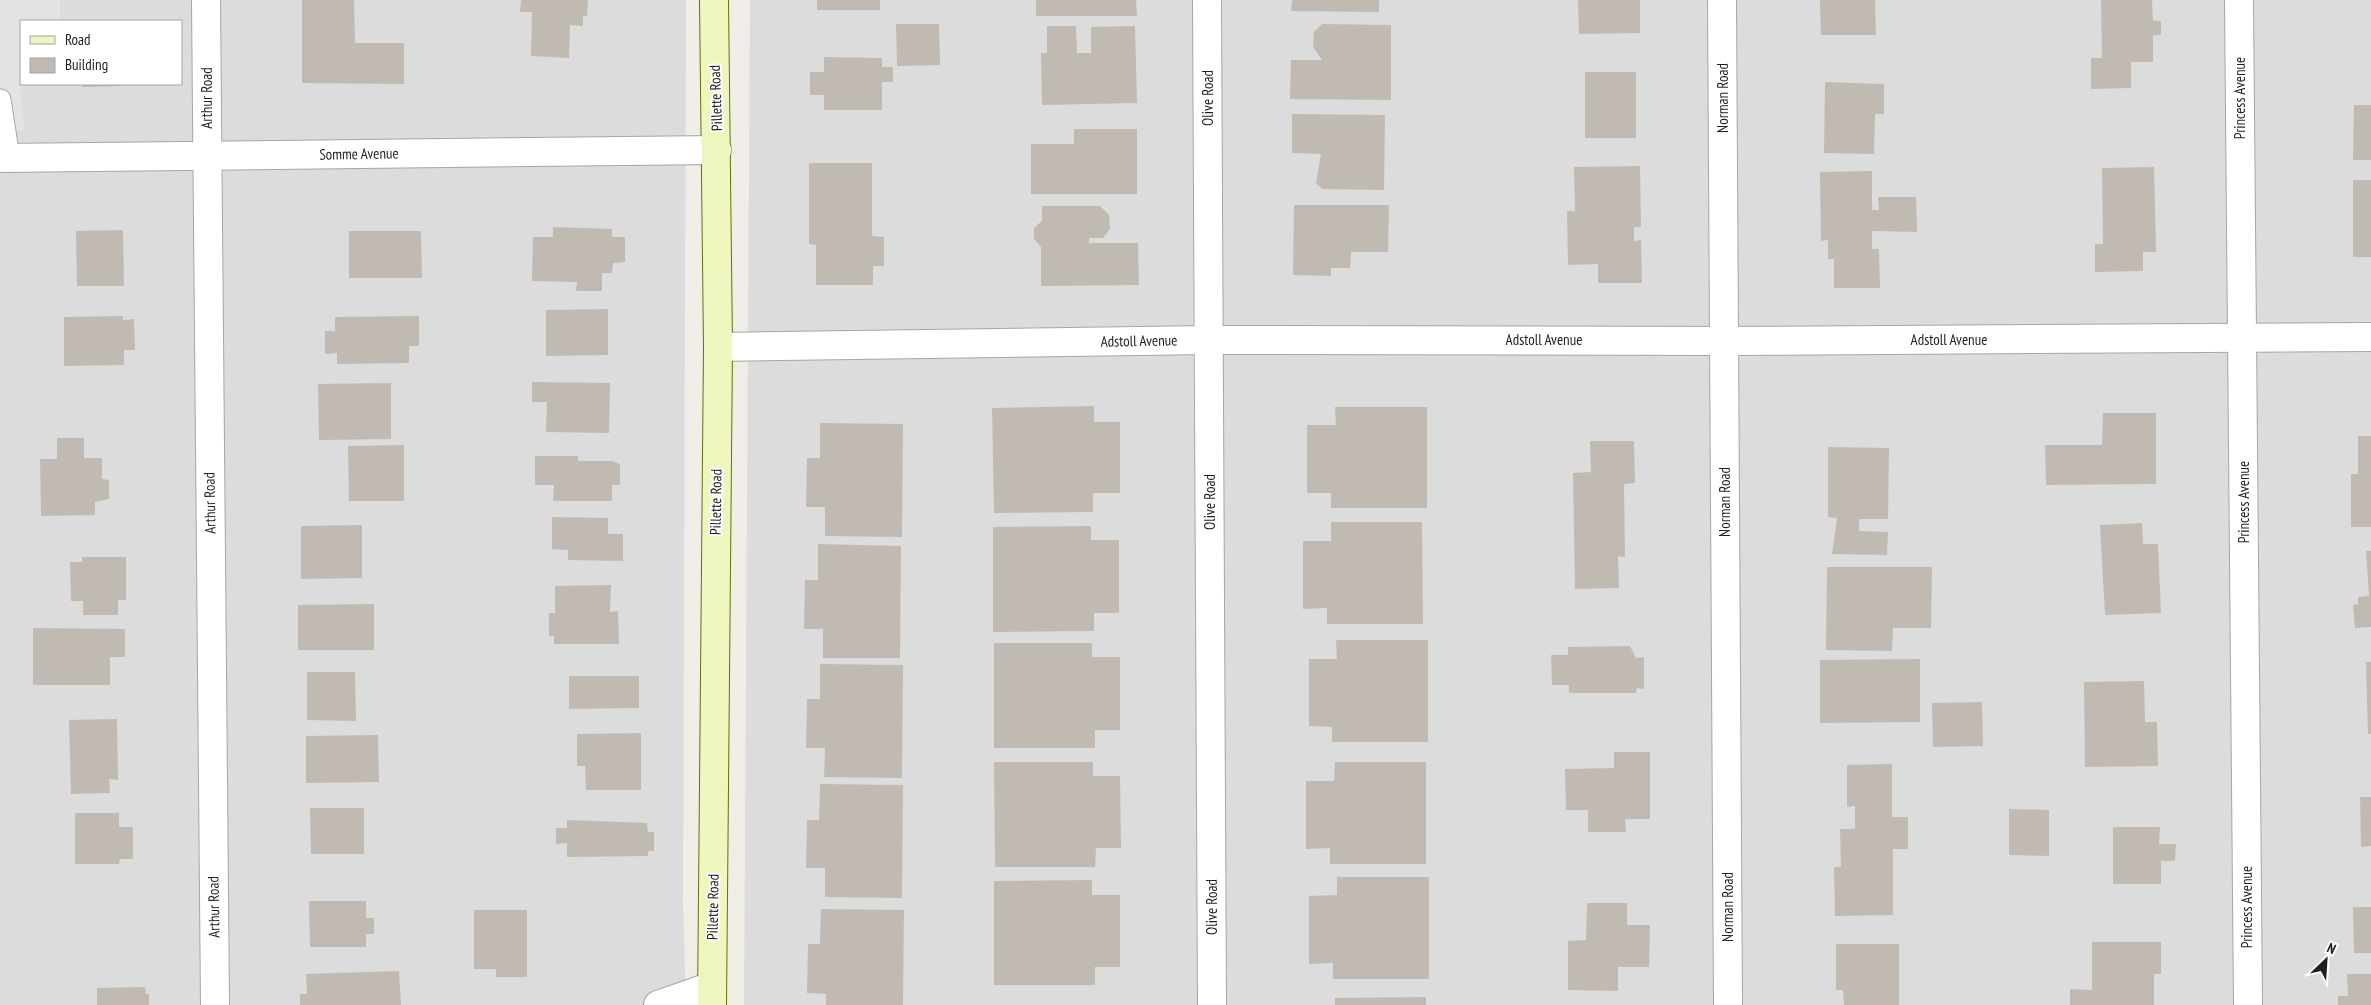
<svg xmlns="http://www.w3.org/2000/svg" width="2371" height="1005" viewBox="0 0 2371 1005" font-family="'PT Sans Narrow',sans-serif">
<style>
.residential{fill:#dddcdc;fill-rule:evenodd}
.parking{fill:#e3e3e3}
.building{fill:#c0bab3}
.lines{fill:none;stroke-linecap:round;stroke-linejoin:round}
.lane-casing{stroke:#a6a6a6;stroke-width:21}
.street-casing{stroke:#a6a6a6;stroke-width:30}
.secondary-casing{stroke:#5e720b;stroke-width:30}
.lane{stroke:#fff;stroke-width:19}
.street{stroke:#fff;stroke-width:28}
.secondary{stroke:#eff6bd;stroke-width:28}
.labels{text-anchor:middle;stroke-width:4;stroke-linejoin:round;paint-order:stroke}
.street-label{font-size:15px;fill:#1f1f1f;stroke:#fff}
</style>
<rect width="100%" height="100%" fill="#f0ede6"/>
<g class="residential">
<path d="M0 0H686L683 906 686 1005H0ZM21 21H181V84H21Z"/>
<polygon points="750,0 2371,0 2371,1005 744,1005"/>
</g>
<polygon class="parking" points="0,0 60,0 60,21 21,21 21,77 19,77 25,131 0,130"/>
<g class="building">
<polygon points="302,0 354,0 355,43 404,43 404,84 302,83"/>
<polygon points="521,0 588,0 587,16 583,16 583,26 570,25 569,58 531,56 532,12 520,12"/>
<rect x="817" y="0" width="63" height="10"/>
<polygon points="1036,0 1136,0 1137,16 1036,16"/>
<polygon points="1292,0 1379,0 1379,12 1291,11"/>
<polygon points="1578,0 1640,0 1640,33 1579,34"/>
<polygon points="1820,0 1875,0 1876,35 1821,35"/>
<polygon points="2101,0 2152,0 2153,21 2161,21 2161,35 2153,35 2153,62 2131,62 2131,88 2091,89 2091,58 2102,58"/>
<polygon points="896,24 939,24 940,65 897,66"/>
<polygon points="1322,24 1391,25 1391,100 1290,99 1291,60 1322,60 1313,47 1314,32"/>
<polygon points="1047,26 1076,26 1077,53 1091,53 1091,27 1135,26 1137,103 1042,105 1041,53 1047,53"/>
<polygon points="824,57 882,58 882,67 893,67 893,82 882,82 882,110 824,110 824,95 810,95 810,72 824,72"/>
<rect x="1585" y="72" width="51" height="66"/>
<polygon points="1825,82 1884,84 1884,114 1875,114 1874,154 1824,153"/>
<polygon points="82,84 121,84 121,86 82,87"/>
<polygon points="2354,105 2371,105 2371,160 2353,160"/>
<polygon points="1292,114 1385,115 1384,190 1322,189 1316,183 1321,154 1292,153"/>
<polygon points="1074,129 1137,129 1137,194 1031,194 1031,144 1074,144"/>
<polygon points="809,163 872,163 872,236 884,237 884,266 873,266 873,285 816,285 816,245 809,244"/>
<polygon points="1640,166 1641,227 1634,227 1634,241 1641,240 1642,283 1598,283 1598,264 1568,265 1567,211 1575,211 1574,167"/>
<polygon points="2154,167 2156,252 2143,252 2143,271 2095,272 2095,244 2103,244 2102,168"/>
<polygon points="1872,171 1872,210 1879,210 1878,197 1916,197 1917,232 1872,231 1872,249 1879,249 1880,288 1834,288 1834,259 1828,259 1828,240 1821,241 1820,172"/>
<rect x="2353" y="180" width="18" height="77"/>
<polygon points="1294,205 1389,205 1388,252 1351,252 1350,268 1331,268 1331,276 1293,275"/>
<polygon points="1042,206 1100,206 1109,215 1110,229 1103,238 1089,238 1089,243 1138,243 1139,285 1041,286 1041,247 1034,239 1034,228 1042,221"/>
<polygon points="553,227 612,229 612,237 625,237 625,262 613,263 612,273 602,273 602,291 576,291 577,282 532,281 533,237 553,237"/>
<polygon points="123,230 124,286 77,286 76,231"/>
<polygon points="349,231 421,231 422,278 349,278"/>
<polygon points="608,309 608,355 546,356 546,310"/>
<polygon points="123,316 123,320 134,319 135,350 124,350 124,365 64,366 64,317"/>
<polygon points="419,316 419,346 409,346 409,363 337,364 337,353 325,354 325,331 335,331 335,317"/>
<polygon points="532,382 610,383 609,433 546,432 547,402 532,402"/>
<polygon points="391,383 391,439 319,440 318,384"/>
<polygon points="1094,406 1094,422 1120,422 1120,493 1093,493 1093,512 994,513 992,408"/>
<polygon points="1335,407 1427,407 1427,508 1331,508 1331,493 1307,493 1307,425 1336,425"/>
<polygon points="2103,413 2156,413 2156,484 2046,485 2045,445 2102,445"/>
<polygon points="820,423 903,424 902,537 825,536 825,507 806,507 807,458 820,458"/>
<polygon points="2358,436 2371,436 2371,527 2351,527 2351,474 2358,474"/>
<polygon points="57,438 84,438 84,458 102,458 102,479 109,480 109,499 95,502 95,515 41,516 40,459 57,459"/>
<polygon points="1590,441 1634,441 1635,483 1624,484 1625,557 1618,556 1619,588 1575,589 1573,473 1591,472"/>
<polygon points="404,445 404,501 349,501 348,446"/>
<polygon points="1828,447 1889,448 1888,519 1859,519 1859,531 1888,532 1887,555 1832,554 1837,518 1828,517"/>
<polygon points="535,456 578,456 578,461 612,461 620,464 620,485 612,485 612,501 553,501 554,485 535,485"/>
<polygon points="552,517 608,518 608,534 623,534 623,561 568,560 568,550 552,549"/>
<polygon points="1331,522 1422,522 1423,624 1327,624 1327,608 1303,609 1303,541 1331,541"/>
<polygon points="2142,523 2143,544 2158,544 2161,613 2105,615 2100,525"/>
<polygon points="362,525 362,578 301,579 301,526"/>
<polygon points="1091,526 1091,540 1119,540 1119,613 1094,613 1094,631 993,632 993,527"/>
<polygon points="818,544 901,546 900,658 823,658 823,629 804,629 805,580 818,580"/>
<polygon points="2366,551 2371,551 2371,627 2355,628 2353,605 2358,604 2358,597 2369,596"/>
<polygon points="82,557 126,557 126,600 118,600 118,615 83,615 83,601 71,601 70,562 82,562"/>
<polygon points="1827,567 1932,567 1931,628 1893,628 1892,651 1826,650"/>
<polygon points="611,585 610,612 618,611 619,644 554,644 554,636 549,636 549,613 555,613 555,586"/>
<polygon points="374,604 374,650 298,650 298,605"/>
<polygon points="33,628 125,629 125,657 110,657 110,685 33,685"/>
<polygon points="1336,640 1428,640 1428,742 1332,742 1332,727 1309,726 1309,659 1337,659"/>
<polygon points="994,643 1092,643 1092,657 1120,657 1120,730 1095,730 1095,748 994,748"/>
<polygon points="1630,646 1636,658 1644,657 1644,689 1637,688 1636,693 1569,693 1569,685 1552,685 1551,655 1568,655 1568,647"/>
<polygon points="1920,659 1920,722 1820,723 1820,660"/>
<polygon points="2366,662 2371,662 2371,734 2368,734"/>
<polygon points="820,664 903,665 902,778 824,777 825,748 806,748 807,699 820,699"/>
<polygon points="307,672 355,672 356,721 307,720"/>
<polygon points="569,676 639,676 639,708 569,709"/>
<polygon points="2144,681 2145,722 2157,722 2158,766 2085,767 2084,682"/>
<polygon points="1982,702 1983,746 1933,747 1932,703"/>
<polygon points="117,719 118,780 109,779 110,793 71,794 69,720"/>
<polygon points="641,733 641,790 586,790 585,766 577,766 577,734"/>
<polygon points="378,735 379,782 306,783 306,736"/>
<polygon points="1614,752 1650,752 1650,819 1625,819 1626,832 1588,832 1588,810 1566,810 1565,769 1614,768"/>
<polygon points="994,762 1093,762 1093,776 1120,776 1121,848 1096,848 1095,867 995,867"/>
<polygon points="1335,762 1426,762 1426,864 1330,864 1330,848 1306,849 1306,781 1334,781"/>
<polygon points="1892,764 1892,817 1908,817 1908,849 1893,849 1893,915 1835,916 1834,867 1841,867 1840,829 1855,829 1855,806 1847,807 1847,765"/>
<polygon points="820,784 903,785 902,898 825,897 825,868 806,868 807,820 819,820"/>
<polygon points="2360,797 2371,797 2371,846 2361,847"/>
<polygon points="310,808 364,808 364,854 311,854"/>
<polygon points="2009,809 2049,810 2049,856 2009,855"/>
<polygon points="75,813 119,813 119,827 133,827 133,859 120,859 119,864 75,864"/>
<polygon points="567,820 647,823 648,832 654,832 654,851 648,851 648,856 567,857 567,843 556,844 556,828 567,828"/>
<polygon points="2113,827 2160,827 2159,844 2176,844 2175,861 2161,861 2161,884 2113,884"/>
<polygon points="1337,877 1429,877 1429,979 1333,979 1333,963 1309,964 1309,896 1337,895"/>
<polygon points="1092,880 1092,895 1120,895 1120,967 1095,967 1095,985 994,985 994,881"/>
<polygon points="309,901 366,901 366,918 374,918 374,934 366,934 366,947 310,947"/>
<polygon points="1587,903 1627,903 1627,925 1650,925 1649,967 1618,967 1618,991 1568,990 1568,941 1586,940"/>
<polygon points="2353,907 2371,907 2371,953 2354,953"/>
<polygon points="821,909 904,910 903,1005 826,1005 826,994 807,993 808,944 820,944"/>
<polygon points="474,910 527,910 527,977 496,977 496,969 474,969"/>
<polygon points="2092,942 2161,942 2161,974 2154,974 2154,1005 2070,1005 2070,989 2092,990"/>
<polygon points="1836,944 1899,944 1899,1005 1844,1005 1843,990 1836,990"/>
<polygon points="399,971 401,1005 300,1005 300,994 307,994 306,974"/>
<polygon points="2347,974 2371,974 2371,1005 2338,1005 2338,996 2348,996"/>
<polygon points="145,987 146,994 149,994 149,1005 97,1005 97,988"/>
<polygon points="1426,997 1426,1005 1335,1005 1335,998"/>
</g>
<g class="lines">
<defs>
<polyline id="lane" points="1,99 10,158"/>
<g id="street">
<polyline points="206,0 215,1005"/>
<polyline points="1207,0 1212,1005"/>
<polyline points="1722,0 1728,1005"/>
<polyline points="2239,0 2248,1005"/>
<polyline points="0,158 717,150"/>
<polyline points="718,347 1209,340 1724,341 2371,337"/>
<polyline points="658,1005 712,986"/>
</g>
<polyline id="secondary" points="712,1005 718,347 714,0"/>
</defs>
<use href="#lane" class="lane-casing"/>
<use href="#street" class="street-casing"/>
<use href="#secondary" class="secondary-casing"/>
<use href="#lane" class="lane"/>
<use href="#street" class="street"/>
<use href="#secondary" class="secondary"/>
</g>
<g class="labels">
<g class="street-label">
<text transform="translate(207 98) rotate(-90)" y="5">Arthur Road</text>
<text transform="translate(716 98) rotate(-92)" y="5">Pillette Road</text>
<text transform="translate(1208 98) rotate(-90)" y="5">Olive Road</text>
<text transform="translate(1723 98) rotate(-90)" y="5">Norman Road</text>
<text transform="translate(2240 98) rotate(-90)" y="5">Princess Avenue</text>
<text transform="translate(359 154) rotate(-1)" y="5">Somme Avenue</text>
<text x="1544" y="345">Adstoll Avenue</text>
<text x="1949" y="345">Adstoll Avenue</text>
<text transform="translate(1139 341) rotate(-1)" y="5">Adstoll Avenue</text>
<text transform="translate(716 502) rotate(-89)" y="5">Pillette Road</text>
<text transform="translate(1210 502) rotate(-90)" y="5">Olive Road</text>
<text transform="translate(1725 502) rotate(-90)" y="5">Norman Road</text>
<text transform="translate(2244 502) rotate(-90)" y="5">Princess Avenue</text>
<text transform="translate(210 503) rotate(-91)" y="5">Arthur Road</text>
<text transform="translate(214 907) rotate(-91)" y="5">Arthur Road</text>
<text transform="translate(713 907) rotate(-89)" y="5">Pillette Road</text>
<text transform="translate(1212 907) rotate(-90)" y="5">Olive Road</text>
<text transform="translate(1728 907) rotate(-90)" y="5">Norman Road</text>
<text transform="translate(2247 907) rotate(-90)" y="5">Princess Avenue</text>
</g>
</g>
<rect x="20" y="20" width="162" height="65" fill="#ffffff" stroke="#a5a5a5"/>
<rect x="30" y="36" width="25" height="8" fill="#eff6bd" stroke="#a5a5a5"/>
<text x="65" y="45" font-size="15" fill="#1f1f1f">Road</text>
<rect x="30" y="58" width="25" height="15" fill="#c0bab3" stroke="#a5a5a5"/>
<text x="65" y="70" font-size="15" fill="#1f1f1f">Building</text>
<g transform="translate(2326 960) rotate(25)" stroke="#ffffff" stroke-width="4" paint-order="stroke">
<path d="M0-4L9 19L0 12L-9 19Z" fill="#1f1f1f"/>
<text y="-8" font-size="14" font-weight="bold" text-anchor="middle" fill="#1f1f1f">N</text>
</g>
</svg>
